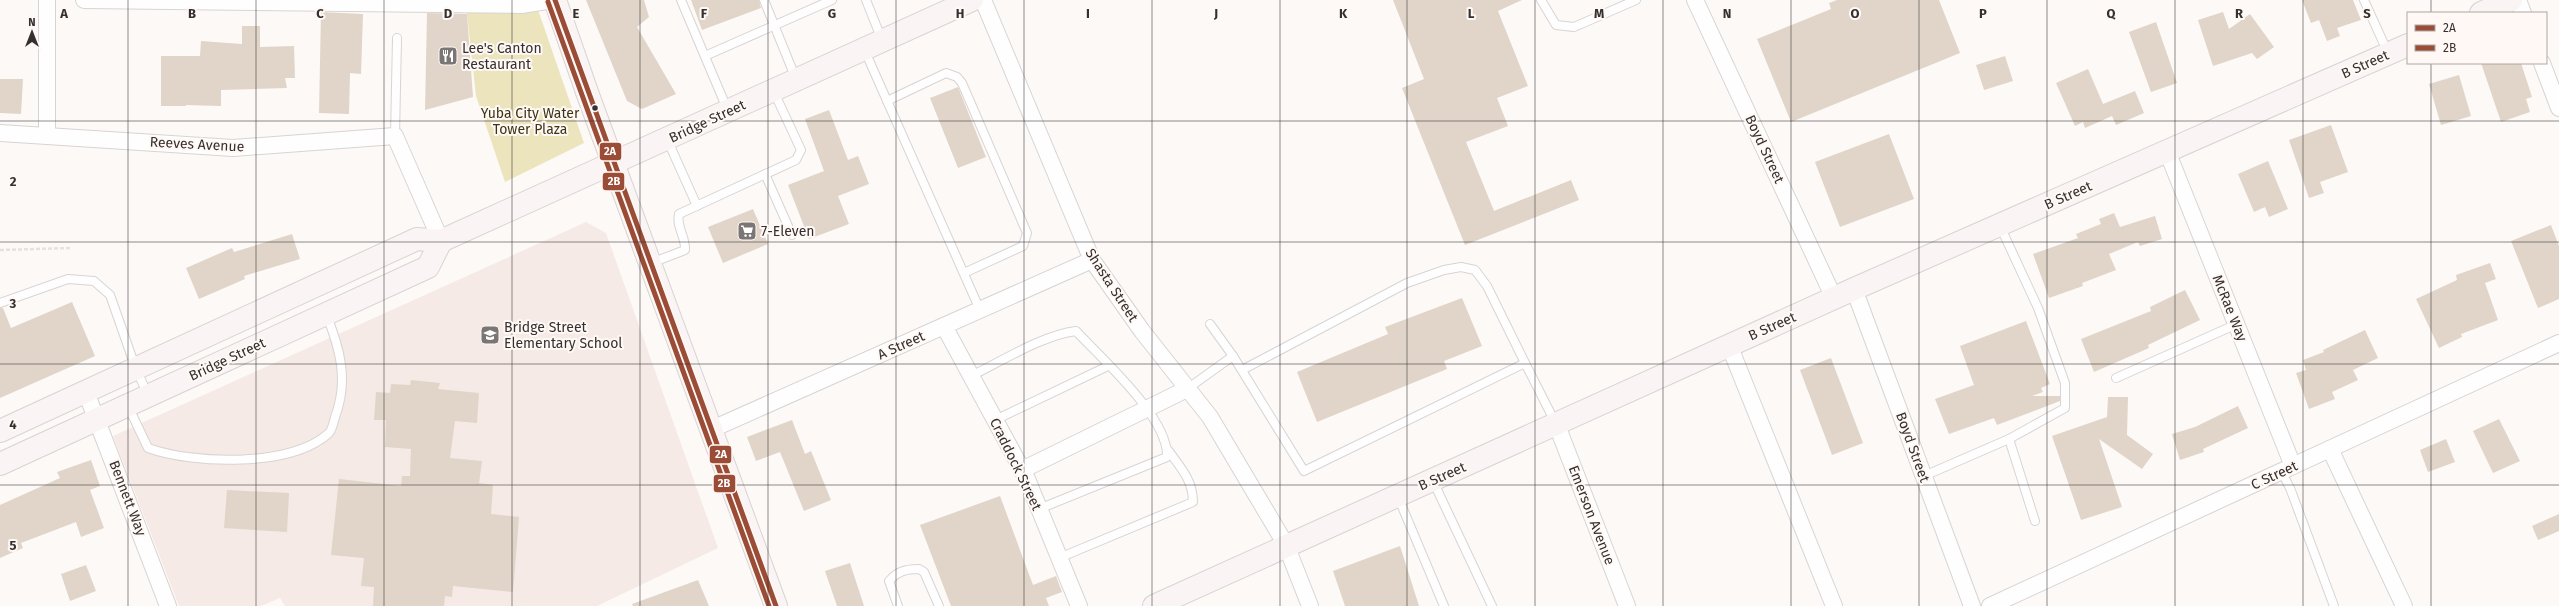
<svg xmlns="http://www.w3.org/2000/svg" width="2559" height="606" viewBox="0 0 2559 606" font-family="'Fira Sans',sans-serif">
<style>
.built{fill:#f5eae5}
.green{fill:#ece4bd}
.building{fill:#e0d5c8}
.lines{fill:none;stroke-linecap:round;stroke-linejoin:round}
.lane-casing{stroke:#d8d4d3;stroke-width:10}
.street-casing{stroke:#d8d4d3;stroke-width:18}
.secondary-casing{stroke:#d8d4d3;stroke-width:24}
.path{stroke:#e4e2e2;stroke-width:2.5;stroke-dasharray:4 2;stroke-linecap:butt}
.lane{stroke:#fffefe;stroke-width:8}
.street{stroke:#fffefe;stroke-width:16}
.secondary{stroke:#faf5f4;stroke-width:22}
.bus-1-casing{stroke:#fff8f5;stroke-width:8}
.bus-2-casing{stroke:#fff8f5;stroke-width:8}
.bus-1{stroke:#9a4c36;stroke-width:5}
.bus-2{stroke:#9a4c36;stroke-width:5}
.grid{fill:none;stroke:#33302f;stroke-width:1;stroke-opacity:0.55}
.bus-dot{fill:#33302f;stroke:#fff8f5;stroke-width:1.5}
.labels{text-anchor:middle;stroke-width:4;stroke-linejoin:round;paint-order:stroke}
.poi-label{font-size:14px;fill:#33302f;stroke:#fff8f5;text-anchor:start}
.street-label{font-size:14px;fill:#33302f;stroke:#fff8f5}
.park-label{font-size:14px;fill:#3a3514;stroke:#fff8f5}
.grid-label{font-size:13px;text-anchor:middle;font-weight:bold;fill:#33302f;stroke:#fff8f5;stroke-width:4;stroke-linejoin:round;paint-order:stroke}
.line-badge{stroke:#fff8f5;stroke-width:1.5}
.badge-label{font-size:11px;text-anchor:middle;font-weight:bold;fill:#fff}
</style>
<rect width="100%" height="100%" fill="#fdf9f7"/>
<polygon class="built" points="586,222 606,233 718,548 597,606 285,606 280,598 261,606 179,606 113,436"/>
<polygon class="green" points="536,4 584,143 505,182 476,96 466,5"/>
<g class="building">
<polygon points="586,0 644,0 649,17 637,27 676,94 642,109 627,101"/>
<polygon points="691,0 759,0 761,8 702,30"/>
<polygon points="1393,0 1522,0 1498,11 1528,86 1497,98 1508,126 1466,142 1494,211 1571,180 1579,200 1465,245 1402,88 1424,79"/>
<polygon points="1837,0 1939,0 1960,53 1791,122 1757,39 1831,9 1829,3"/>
<polygon points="2302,0 2353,0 2361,20 2337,28 2340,36 2327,41 2319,20 2311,23"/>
<polygon points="321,12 363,14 361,74 350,73 349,114 319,113"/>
<polygon points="2223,12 2229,29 2250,14 2274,47 2257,59 2252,53 2213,66 2198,20"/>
<polygon points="427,13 467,14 473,97 425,110"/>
<polygon points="2156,22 2177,83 2151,92 2129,32"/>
<polygon points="242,26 260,26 260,47 294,46 295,78 285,78 287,88 221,90 221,106 186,105 186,106 161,106 161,56 200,56 201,41 242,44"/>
<polygon points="2005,56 2013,81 1984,90 1976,65"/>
<polygon points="2481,63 2521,63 2532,97 2526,99 2530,112 2501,122"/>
<polygon points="2088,69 2103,104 2135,91 2144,113 2116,125 2112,116 2085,128 2083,122 2075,126 2056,83"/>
<polygon points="2459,75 2471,116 2441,125 2429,84"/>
<polygon points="0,79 23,79 21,114 0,113"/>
<polygon points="958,87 986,157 958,168 930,98"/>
<polygon points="829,110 848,160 858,156 869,184 838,196 849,224 809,239 788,185 824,171 805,119"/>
<polygon points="2331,125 2348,172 2320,182 2324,193 2309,198 2289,140"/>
<polygon points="1889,134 1914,199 1840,227 1815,162"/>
<polygon points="2268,161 2288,209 2269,217 2265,207 2254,212 2238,174"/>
<polygon points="753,209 768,244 723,263 708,227"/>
<polygon points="2114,213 2120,227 2155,216 2162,239 2140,246 2138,242 2109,254 2116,270 2082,283 2083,286 2049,298 2033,254 2078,238 2076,234 2101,224 2099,219"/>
<polygon points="2551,225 2559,246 2559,299 2538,308 2511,241"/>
<polygon points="292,234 300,259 244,276 245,279 199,299 186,268 232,248 234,252"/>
<polygon points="2490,263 2496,279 2485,283 2498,320 2461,334 2462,337 2439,348 2416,299 2457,280 2456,275"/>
<polygon points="2185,290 2200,320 2148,345 2149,348 2094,372 2081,339 2151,311 2150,307"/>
<polygon points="1462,298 1482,346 1444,361 1447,369 1317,422 1297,372 1388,334 1385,327"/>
<polygon points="72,302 95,356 0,398 0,308 3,308 11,328"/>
<polygon points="2026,321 2050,384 2041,388 2043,392 2032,396 2060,396 2060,401 1997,425 1994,418 1949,434 1935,399 1974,385 1960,346"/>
<polygon points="2365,330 2378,358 2353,370 2358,380 2332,392 2335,399 2309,409 2296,373 2306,370 2303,360 2324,352 2323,350"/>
<polygon points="1831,358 1863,443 1832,455 1800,370"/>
<polygon points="411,380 440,383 438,389 479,393 477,423 455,421 450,458 482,461 479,483 493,485 491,514 519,517 513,592 453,586 452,597 445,596 444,606 373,606 374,587 361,586 364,558 331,555 339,479 401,486 402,476 410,476 411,449 385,447 386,420 374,420 376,392 390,393 391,384 410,385"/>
<polygon points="2108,397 2128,397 2127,435 2153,454 2142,469 2099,439 2122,507 2081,520 2052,436 2107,417"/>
<polygon points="2238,406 2248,428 2203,449 2204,452 2180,460 2172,434 2195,427"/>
<polygon points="2499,419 2520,461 2493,473 2473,431"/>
<polygon points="792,420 805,454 811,451 831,500 804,511 780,452 756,461 747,437"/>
<polygon points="2446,439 2455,462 2428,472 2420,450"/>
<polygon points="91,460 100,486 90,490 104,528 81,537 76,522 21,543 23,548 0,558 0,505 60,478 57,472"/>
<polygon points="227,490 289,493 287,532 224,528"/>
<polygon points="1000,496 1033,585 1056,576 1062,592 1046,598 1049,606 951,606 920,525"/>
<polygon points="2559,514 2559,531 2538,540 2532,526"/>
<polygon points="1400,546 1419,606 1345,606 1333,571"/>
<polygon points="850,563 864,606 837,606 825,571"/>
<polygon points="86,565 96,591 70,601 61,574"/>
<polygon points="698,580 709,606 633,606 632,604"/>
</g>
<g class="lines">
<defs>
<g id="lane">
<polyline points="681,0 728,111"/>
<polyline points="764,0 796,79"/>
<polyline points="866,0 882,40"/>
<polyline points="1541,0 1556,25 1574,27 1636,0"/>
<polyline points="2364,0 2388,53"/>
<polyline points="864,49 980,310"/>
<polyline points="705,56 832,0"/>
<polyline points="887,101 946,73 957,77 962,83 1027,233 1023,246 964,273"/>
<polyline points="395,136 397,38"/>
<polyline points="667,139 697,206"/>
<polyline points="765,174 792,235"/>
<polyline points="2000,226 2038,308 2065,383 2065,408 2009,439 2035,521"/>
<path d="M651 263 685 250C686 237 676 227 679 214L796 160 801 150 774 92"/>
<polyline points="0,303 68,279 94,281 110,295 136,369 148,395"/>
<polyline points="1210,324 1233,356"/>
<polyline points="1242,370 1407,283 1444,270 1461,267 1475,270 1487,286 1525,363"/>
<path d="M971 376C1002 361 1043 335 1076 331 1102 359 1169 418 1167 457L1039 509"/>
<polyline points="2116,378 2237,324"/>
<polyline points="1187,389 1233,356 1304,471 1525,363 1555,422"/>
<path d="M128 406 148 448C192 464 291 468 329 433 332 430 334 421 335 417 349 381 340 348 326 314"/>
<polyline points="995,420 1108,366"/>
<polyline points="2281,471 2290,488 2334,606"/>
<polyline points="1924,476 2009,439"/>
<polyline points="1433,481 1492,606"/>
<polyline points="1398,497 1444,606"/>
<path d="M1059 558 1193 502C1193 480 1180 467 1168 450"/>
<path d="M898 606 889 581C898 571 906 569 919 569L924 572 939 606"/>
</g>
<g id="street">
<polyline points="84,0 521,5 553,0"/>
<polyline points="983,0 1092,260 1142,331 1210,417 1286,545 1310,606"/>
<polyline points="1695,0 1834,298"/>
<polyline points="2518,0 2523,13"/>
<polyline points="2542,63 2559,108"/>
<polyline points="0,133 233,148 395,136 441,241"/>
<polyline points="47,134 47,0"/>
<polyline points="2167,151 2293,466"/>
<polyline points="1854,289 1972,606"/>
<polyline points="944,326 1027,479 1079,606"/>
<polyline points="1729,345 1834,606"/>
<polyline points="86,392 168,606"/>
<polyline points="1556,423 1627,606"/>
<polyline points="710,430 1092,260"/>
<polyline points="2330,449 2404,606"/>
<polyline points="1022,470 1187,389"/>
<polyline points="1990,606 2559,343"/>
</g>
<g id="secondary">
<polyline points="555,0 588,95 776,606"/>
<polyline points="2481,13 2511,0"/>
<polyline points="0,431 417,239 441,241 972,0"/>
<polyline points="0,464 428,267 441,241"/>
<polyline points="1154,606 1854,289 2408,45"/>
</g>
</defs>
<use href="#lane" class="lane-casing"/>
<use href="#street" class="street-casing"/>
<use href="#secondary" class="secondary-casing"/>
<polyline class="path" points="0,250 71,248"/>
<use href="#lane" class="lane"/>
<use href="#street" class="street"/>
<use href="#secondary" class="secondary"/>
<defs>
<polyline id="bus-1" points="555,0 776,606"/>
<polyline id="bus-2" points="548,2 769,606"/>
</defs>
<use href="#bus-1" class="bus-1-casing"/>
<use href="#bus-2" class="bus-2-casing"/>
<use href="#bus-1" class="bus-1"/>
<use href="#bus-2" class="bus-2"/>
</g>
<path class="grid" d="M128 0V606M256 0V606M384 0V606M512 0V606M640 0V606M768 0V606M896 0V606M1024 0V606M1152 0V606M1280 0V606M1407 0V606M1535 0V606M1663 0V606M1791 0V606M1919 0V606M2047 0V606M2175 0V606M2303 0V606M2431 0V13M2431 63V606M0 121H2559M0 242H2559M0 364H2559M0 485H2559"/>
<defs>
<symbol id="restaurant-square" viewBox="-11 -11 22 22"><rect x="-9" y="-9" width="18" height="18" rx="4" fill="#7a7675" stroke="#fff8f5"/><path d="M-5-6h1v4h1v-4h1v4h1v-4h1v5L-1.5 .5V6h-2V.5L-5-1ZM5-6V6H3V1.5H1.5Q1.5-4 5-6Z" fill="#fff"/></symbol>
<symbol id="supermarket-square" viewBox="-11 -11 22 22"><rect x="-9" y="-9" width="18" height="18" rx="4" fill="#7a7675" stroke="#fff8f5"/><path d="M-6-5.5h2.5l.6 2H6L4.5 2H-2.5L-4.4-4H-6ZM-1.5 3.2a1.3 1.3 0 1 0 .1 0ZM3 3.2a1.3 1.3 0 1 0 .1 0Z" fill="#fff"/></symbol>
<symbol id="school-square" viewBox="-11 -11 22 22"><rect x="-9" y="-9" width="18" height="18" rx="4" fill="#7a7675" stroke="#fff8f5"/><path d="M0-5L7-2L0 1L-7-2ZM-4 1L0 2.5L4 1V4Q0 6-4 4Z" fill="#fff"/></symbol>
</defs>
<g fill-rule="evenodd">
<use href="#restaurant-square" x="437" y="45" width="22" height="22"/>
<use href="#supermarket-square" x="736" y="220" width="22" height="22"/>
<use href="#school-square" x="479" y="324" width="22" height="22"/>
</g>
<circle class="bus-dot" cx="595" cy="108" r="3.5"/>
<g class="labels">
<g class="poi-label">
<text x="462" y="53">Lee's Canton<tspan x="462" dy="16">Restaurant</tspan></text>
<text x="761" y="236">7-Eleven</text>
<text x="504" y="332">Bridge Street<tspan x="504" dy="16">Elementary School</tspan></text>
</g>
<g class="street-label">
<text transform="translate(2365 64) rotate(-24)" y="5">B Street</text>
<text transform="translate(707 121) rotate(-25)" y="5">Bridge Street</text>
<text transform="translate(197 144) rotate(3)" y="5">Reeves Avenue</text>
<text transform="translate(1765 149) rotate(65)" y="5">Boyd Street</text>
<text transform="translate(2068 195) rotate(-24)" y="5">B Street</text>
<text transform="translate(1112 285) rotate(57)" y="5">Shasta Street</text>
<text transform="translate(2230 308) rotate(68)" y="5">McRae Way</text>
<text transform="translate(1772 326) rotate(-24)" y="5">B Street</text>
<text transform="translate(901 345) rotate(-24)" y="5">A Street</text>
<text transform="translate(227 359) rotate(-25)" y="5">Bridge Street</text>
<text transform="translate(1913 447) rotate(70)" y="5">Boyd Street</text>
<text transform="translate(1016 464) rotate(64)" y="5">Craddock Street</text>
<text transform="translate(2274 475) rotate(-25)" y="5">C Street</text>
<text transform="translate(1442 476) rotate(-24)" y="5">B Street</text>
<text transform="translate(128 498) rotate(69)" y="5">Bennett Way</text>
<text transform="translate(1592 515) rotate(69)" y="5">Emerson Avenue</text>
</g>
<g class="park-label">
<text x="530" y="118">Yuba City Water<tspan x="530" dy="16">Tower Plaza</tspan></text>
</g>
</g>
<g class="grid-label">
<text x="64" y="18">A</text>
<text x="192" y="18">B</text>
<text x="320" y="18">C</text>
<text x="448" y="18">D</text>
<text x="576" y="18">E</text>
<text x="704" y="18">F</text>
<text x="832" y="18">G</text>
<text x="960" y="18">H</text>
<text x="1088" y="18">I</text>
<text x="1216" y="18">J</text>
<text x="1343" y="18">K</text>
<text x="1471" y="18">L</text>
<text x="1599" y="18">M</text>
<text x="1727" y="18">N</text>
<text x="1855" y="18">O</text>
<text x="1983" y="18">P</text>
<text x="2111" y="18">Q</text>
<text x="2239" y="18">R</text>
<text x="2367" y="18">S</text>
<text x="13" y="186">2</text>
<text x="13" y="308">3</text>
<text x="13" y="429">4</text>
<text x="13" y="550">5</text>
</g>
<g class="line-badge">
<rect x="599" y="142" width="23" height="19" rx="4" fill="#9a4c36"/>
<rect x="602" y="172" width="23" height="19" rx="4" fill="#9a4c36"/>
<rect x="709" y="445" width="23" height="19" rx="4" fill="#9a4c36"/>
<rect x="713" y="474" width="23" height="19" rx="4" fill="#9a4c36"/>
</g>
<g class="badge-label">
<text x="610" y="155">2A</text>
<text x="614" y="185">2B</text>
<text x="721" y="458">2A</text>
<text x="724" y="487">2B</text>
</g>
<rect x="2407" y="12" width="140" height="52" fill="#fff8f5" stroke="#ada8a6"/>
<rect x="2415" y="25" width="20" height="6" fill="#9a4c36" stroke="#ada8a6"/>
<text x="2443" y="32" font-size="12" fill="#33302f">2A</text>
<rect x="2415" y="45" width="20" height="6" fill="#9a4c36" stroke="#ada8a6"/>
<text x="2443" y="52" font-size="12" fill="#33302f">2B</text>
<g transform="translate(32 32)" stroke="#fff8f5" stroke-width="3" paint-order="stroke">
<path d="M0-3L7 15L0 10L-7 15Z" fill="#33302f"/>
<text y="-6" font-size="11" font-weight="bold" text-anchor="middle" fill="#33302f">N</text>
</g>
</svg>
